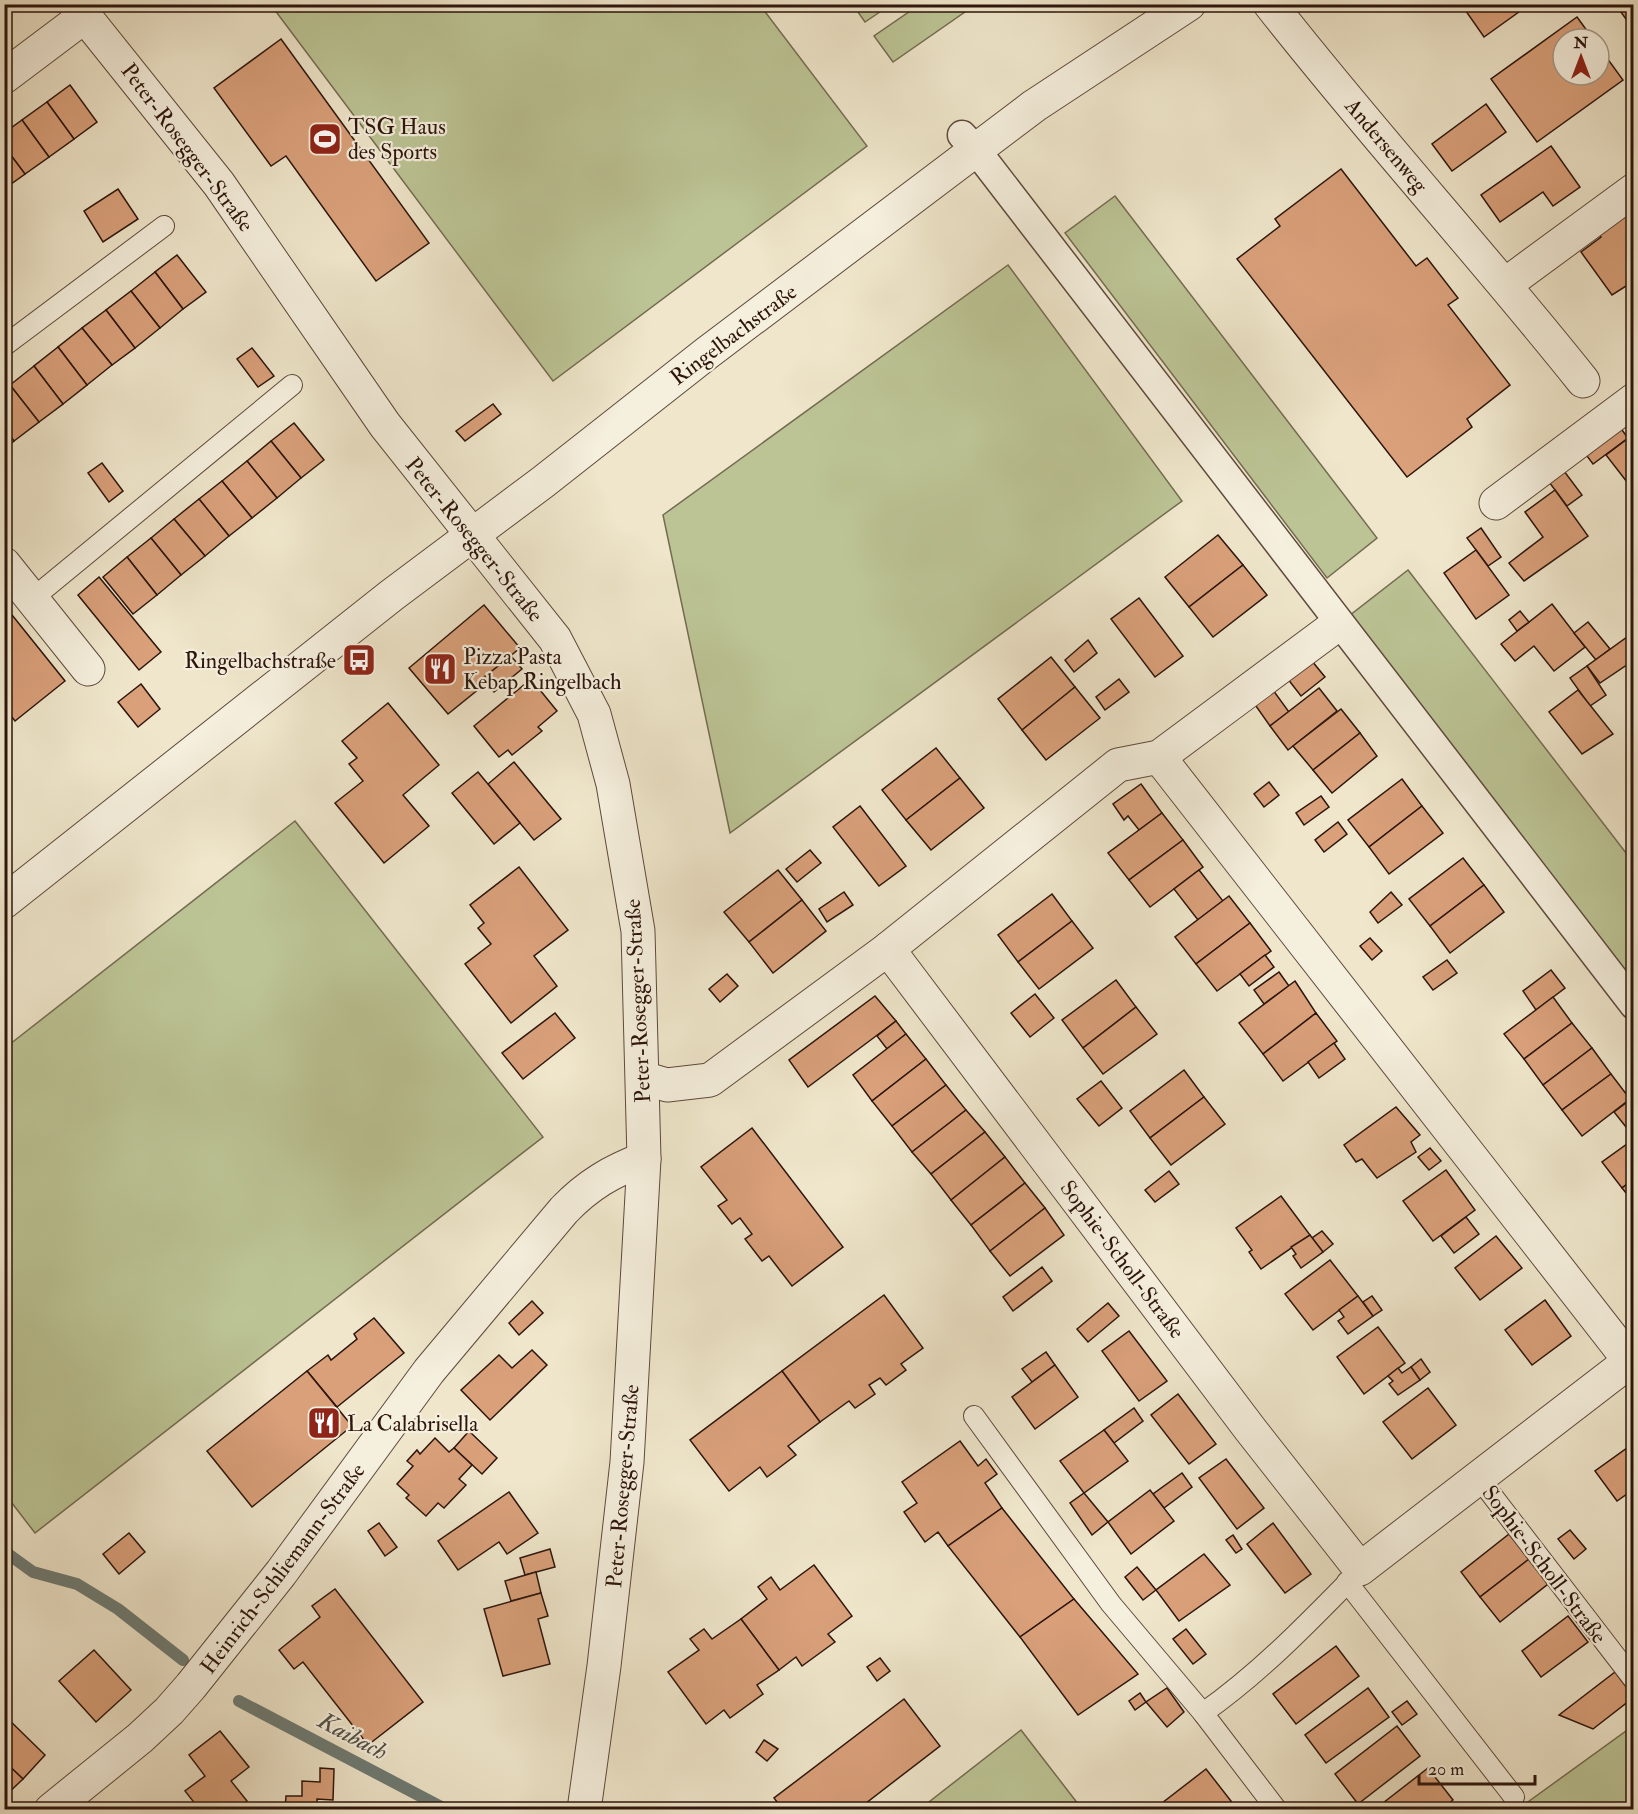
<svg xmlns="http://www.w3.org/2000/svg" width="1638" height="1814" viewBox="0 0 1638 1814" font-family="'IM FELL Double Pica',serif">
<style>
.green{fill:#bcc495;stroke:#746c51;stroke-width:1.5}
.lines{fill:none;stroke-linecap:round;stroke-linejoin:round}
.stream{stroke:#6e7b74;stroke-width:12}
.building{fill:#d9a07a;stroke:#2d150d;stroke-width:1.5}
.service-casing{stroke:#5e493c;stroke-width:22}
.pedestrian-casing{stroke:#5e493c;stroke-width:31}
.minor-casing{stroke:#5e493c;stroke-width:35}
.service{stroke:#f5efdd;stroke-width:20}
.pedestrian{stroke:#f5efdd;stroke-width:28}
.minor{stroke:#f5efdd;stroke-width:33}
.labels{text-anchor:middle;stroke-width:4.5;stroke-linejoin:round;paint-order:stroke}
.poi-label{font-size:22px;fill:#2d150d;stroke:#f5efdd;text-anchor:start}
.street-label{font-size:22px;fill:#2d150d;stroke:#f5efdd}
.water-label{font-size:24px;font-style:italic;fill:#535049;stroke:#f5efdd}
</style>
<rect width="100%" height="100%" fill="#efe6cb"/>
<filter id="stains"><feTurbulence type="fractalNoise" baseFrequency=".00333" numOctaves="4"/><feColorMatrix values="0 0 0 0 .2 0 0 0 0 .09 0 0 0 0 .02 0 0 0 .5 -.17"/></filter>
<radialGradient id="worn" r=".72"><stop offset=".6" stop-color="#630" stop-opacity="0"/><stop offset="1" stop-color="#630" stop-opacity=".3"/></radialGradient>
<g class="green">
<polygon points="271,5 760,5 867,146 553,381"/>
<polygon points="853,5 890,5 865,22"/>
<polygon points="919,5 975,5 893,62 874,36"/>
<polygon points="1115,196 1377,538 1327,578 1065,233"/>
<polygon points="1008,265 1182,501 730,833 663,515"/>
<polygon points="1408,570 1633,862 1633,1005 1340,623"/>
<polygon points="295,821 543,1137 35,1533 5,1494 5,1048"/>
<polygon points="1633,1726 1633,1809 1518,1809 1525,1804"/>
<polygon points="1021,1730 1082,1809 920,1809"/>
</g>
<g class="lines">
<g class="stream">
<polyline points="4,1551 33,1572 77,1584 118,1609 183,1660"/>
<polyline points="239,1701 447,1810"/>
</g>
</g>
<g class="building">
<polygon points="1461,4 1530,4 1484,37"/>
<polygon points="1615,4 1634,4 1634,30"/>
<polygon points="1577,17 1593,39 1563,39 1563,75 1599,75 1599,47 1623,80 1537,142 1491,79"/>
<polygon points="281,39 429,243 376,281 286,156 271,166 214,88"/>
<polygon points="70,85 97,122 74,139 47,102"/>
<polygon points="47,102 74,139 49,157 22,120"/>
<polygon points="1486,104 1506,132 1452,171 1432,144"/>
<polygon points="22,120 49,157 25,174 4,146 4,133"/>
<polygon points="4,146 25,174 4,189"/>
<polygon points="1551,146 1580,187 1553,206 1543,192 1500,222 1481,195"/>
<polygon points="1341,169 1416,266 1427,258 1458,298 1448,305 1510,385 1467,419 1472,427 1407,477 1237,259 1280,226 1275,219"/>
<polygon points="118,189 138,219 103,242 84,211"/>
<polygon points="1634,205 1634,281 1612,295 1581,252 1601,237 1597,231"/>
<polygon points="177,255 206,292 183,309 155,272"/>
<polygon points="155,272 183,309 160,328 131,291"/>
<polygon points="131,291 160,328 135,348 106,310"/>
<polygon points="106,310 135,348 112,365 82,328"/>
<polygon points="82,328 112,365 87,385 58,347"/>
<polygon points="58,347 87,385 63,404 34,366"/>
<polygon points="252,348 274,376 258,387 237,359"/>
<polygon points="34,366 63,404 39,422 10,385"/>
<polygon points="10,385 39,422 14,441 4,428 4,389"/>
<polygon points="493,404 501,414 465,441 456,431"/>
<polygon points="294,423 324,460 301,478 271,441"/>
<polygon points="1619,426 1628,438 1593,464 1584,452"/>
<polygon points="4,428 14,441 4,449"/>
<polygon points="1634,434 1634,491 1606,455"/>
<polygon points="271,441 301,478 277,498 247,461"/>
<polygon points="247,461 277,498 252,518 222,481"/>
<polygon points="102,463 123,491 109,502 88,473"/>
<polygon points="1561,467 1582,495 1567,506 1546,478"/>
<polygon points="222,481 252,518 229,536 199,499"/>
<polygon points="1555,490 1588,536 1524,581 1509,563 1543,537 1525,512"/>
<polygon points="199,499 229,536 205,556 174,519"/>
<polygon points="174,519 205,556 181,575 151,538"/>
<polygon points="1481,528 1501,557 1488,566 1467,538"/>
<polygon points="1218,535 1243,565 1189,607 1165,577"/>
<polygon points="151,538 181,575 157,595 127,557"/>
<polygon points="1476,550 1509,595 1476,619 1444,573"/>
<polygon points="127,557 157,595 133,614 103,577"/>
<polygon points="1243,565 1267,595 1213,637 1189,607"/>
<polygon points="99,577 161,652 139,670 78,595"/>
<polygon points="1139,598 1183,656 1155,677 1111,619"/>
<polygon points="1552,604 1585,647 1554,671 1534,646 1515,661 1501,644"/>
<polygon points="4,605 65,681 15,721 4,707"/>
<polygon points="484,605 520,648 477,684 480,688 448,714 409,668"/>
<polygon points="1520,611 1529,622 1517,631 1509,620"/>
<polygon points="1588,622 1610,649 1596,660 1574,633"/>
<polygon points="1634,632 1634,660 1600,683 1587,666"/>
<polygon points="1088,640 1097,653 1074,672 1065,660"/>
<polygon points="1307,655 1325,677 1301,696 1284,674"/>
<polygon points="511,656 522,669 494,692 483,678"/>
<polygon points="1051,657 1075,687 1022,730 998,699"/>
<polygon points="1587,666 1606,695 1590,706 1570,678"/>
<polygon points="531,679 557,711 538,727 542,731 512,755 508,750 499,757 474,726"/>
<polygon points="1119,679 1129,692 1105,710 1096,697"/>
<polygon points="141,684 160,709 138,727 118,702"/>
<polygon points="1270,686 1289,712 1270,726 1251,699"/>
<polygon points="1075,687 1100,718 1046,760 1022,730"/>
<polygon points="1319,688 1337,711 1288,750 1270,726"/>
<polygon points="1578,690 1613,734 1582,754 1549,712"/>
<polygon points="388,703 439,765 403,795 429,826 384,863 335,803 363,781 349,764 357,758 342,741"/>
<polygon points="1341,709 1360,733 1313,770 1293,746"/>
<polygon points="1360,733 1377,756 1332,793 1313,770"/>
<polygon points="936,748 960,778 906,820 882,790"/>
<polygon points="514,762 561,819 534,840 488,784"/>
<polygon points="478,772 520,823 494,844 452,793"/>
<polygon points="960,778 984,808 931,850 906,820"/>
<polygon points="1402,779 1422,806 1369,847 1348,820"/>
<polygon points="1269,782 1279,795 1264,807 1254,794"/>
<polygon points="1141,784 1162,813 1139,830 1128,816 1124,820 1113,804"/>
<polygon points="1321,796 1329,807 1304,825 1296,813"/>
<polygon points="860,806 906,866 879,886 833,827"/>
<polygon points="1422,806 1443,833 1389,874 1369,847"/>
<polygon points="1162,813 1183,840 1129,880 1108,853"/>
<polygon points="1338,822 1347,834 1324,852 1315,840"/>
<polygon points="1183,840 1203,867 1150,907 1129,880"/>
<polygon points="810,850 821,863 797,882 786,869"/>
<polygon points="1463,858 1484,885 1430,926 1409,899"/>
<polygon points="519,867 568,930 534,956 557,986 511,1023 465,964 491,944 478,928 484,923 470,905"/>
<polygon points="778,870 802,900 749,942 724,912"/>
<polygon points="1199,870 1223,901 1198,920 1174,889"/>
<polygon points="1484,885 1504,912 1450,953 1430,926"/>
<polygon points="844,892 853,905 827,922 819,909"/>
<polygon points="1391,892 1402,905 1378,923 1370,912"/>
<polygon points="1052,894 1072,921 1018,962 998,935"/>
<polygon points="1229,896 1250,923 1196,964 1175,937"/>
<polygon points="802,900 826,931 773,973 749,942"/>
<polygon points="1072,921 1093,948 1039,989 1018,962"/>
<polygon points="1250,923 1271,951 1217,991 1196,964"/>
<polygon points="1370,938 1382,951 1372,960 1360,946"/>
<polygon points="1265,955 1274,967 1249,986 1240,974"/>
<polygon points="1447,960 1457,973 1433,990 1423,977"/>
<polygon points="1551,970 1565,988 1536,1010 1523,991"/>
<polygon points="1279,972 1289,986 1264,1004 1254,990"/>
<polygon points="727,974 738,986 720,1002 709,989"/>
<polygon points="1116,980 1136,1007 1083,1048 1062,1020"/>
<polygon points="1295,981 1316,1013 1263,1054 1239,1023"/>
<polygon points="1035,994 1054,1018 1030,1037 1011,1013"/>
<polygon points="875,996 896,1021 808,1087 789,1060"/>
<polygon points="1553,997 1572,1023 1524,1059 1504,1034"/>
<polygon points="1136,1007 1157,1034 1103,1074 1083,1048"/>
<polygon points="555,1013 575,1038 523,1079 502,1053"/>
<polygon points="1316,1013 1337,1041 1283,1081 1263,1054"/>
<polygon points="896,1021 906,1034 887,1049 877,1036"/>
<polygon points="1572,1023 1592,1048 1543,1085 1524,1059"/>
<polygon points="906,1034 926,1059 872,1101 853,1075"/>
<polygon points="1334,1043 1345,1059 1319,1078 1308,1062"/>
<polygon points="1592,1048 1611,1074 1562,1110 1543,1085"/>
<polygon points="926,1059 946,1085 892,1126 872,1101"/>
<polygon points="1184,1070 1204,1097 1150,1138 1130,1111"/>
<polygon points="1611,1074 1630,1099 1582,1136 1562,1110"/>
<polygon points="1101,1081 1122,1108 1099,1126 1077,1099"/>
<polygon points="946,1085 966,1110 912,1152 892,1126"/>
<polygon points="1204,1097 1225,1124 1171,1165 1150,1138"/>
<polygon points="1634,1097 1634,1137 1614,1112"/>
<polygon points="1396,1107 1420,1135 1411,1142 1416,1152 1377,1178 1362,1159 1356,1162 1344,1145"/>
<polygon points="966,1110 985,1132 931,1174 912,1152"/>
<polygon points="752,1128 843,1247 792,1286 769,1256 762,1261 745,1239 752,1234 740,1218 732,1224 718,1206 727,1200 701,1167"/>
<polygon points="985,1132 1005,1157 951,1200 931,1174"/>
<polygon points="1634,1139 1634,1179 1622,1188 1602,1162"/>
<polygon points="1430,1148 1441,1161 1429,1170 1418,1157"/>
<polygon points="1005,1157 1025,1183 971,1225 951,1200"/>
<polygon points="1446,1170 1475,1210 1433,1241 1403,1201"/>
<polygon points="1169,1171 1179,1184 1155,1202 1145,1190"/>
<polygon points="1634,1179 1634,1203 1622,1188"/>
<polygon points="1025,1183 1045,1208 990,1251 971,1225"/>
<polygon points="1281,1196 1310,1235 1261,1269 1249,1252 1252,1250 1236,1228"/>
<polygon points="1045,1208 1064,1235 1010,1276 990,1251"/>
<polygon points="1466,1217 1479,1234 1454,1253 1441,1236"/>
<polygon points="1322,1231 1333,1244 1323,1252 1312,1238"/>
<polygon points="1310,1235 1323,1252 1301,1268 1293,1256 1296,1254 1291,1247"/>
<polygon points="1496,1236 1522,1268 1480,1300 1455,1268"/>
<polygon points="1330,1260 1358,1296 1313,1330 1285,1294"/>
<polygon points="1042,1267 1052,1281 1013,1311 1003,1297"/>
<polygon points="884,1295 923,1348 901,1364 906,1370 886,1385 880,1378 869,1385 875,1394 855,1408 849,1401 820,1422 782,1371"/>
<polygon points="1358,1296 1373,1316 1348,1334 1338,1321 1344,1317 1339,1310"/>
<polygon points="1372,1296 1382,1310 1373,1316 1363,1302"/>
<polygon points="1545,1300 1571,1336 1532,1365 1505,1330"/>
<polygon points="532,1301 543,1313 519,1335 509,1323"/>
<polygon points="1108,1303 1119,1316 1088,1342 1077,1329"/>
<polygon points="374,1318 404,1353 337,1407 307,1371 328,1355 331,1360 357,1339 354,1334"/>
<polygon points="1378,1327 1405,1363 1364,1394 1337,1357"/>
<polygon points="1129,1331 1167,1381 1139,1401 1102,1351"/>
<polygon points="532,1350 547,1365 490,1420 461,1390 499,1355 512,1368"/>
<polygon points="1046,1352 1055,1365 1032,1382 1022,1369"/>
<polygon points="1421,1359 1430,1372 1420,1380 1411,1367"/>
<polygon points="1055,1365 1078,1397 1035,1429 1012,1397"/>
<polygon points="1411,1367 1420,1380 1398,1395 1389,1384 1393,1381 1388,1376 1398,1368 1402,1373"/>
<polygon points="307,1371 352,1426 252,1507 207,1451"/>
<polygon points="782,1371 820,1422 788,1446 796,1455 767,1477 760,1467 729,1491 690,1440"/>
<polygon points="1428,1388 1456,1425 1412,1459 1383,1422"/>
<polygon points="1178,1394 1216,1444 1189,1464 1151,1415"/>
<polygon points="1134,1408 1143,1421 1114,1443 1104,1430"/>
<polygon points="1104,1430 1128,1461 1084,1493 1060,1461"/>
<polygon points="469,1431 497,1458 482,1474 454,1448"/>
<polygon points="435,1438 449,1452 454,1448 472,1465 459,1479 466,1485 444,1508 438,1503 426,1516 406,1498 409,1495 397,1484 413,1466 407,1461 417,1450 420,1454"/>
<polygon points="960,1441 978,1466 986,1459 997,1474 985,1483 1002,1508 948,1546 938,1532 925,1542 904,1512 917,1503 902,1482"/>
<polygon points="1634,1443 1634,1489 1617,1501 1595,1471"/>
<polygon points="1226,1459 1264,1508 1237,1529 1199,1478"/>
<polygon points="1182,1473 1192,1487 1164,1508 1153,1494"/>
<polygon points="1150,1490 1174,1521 1131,1554 1108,1522"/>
<polygon points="509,1492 538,1533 507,1554 499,1542 458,1570 438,1541"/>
<polygon points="1084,1493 1108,1522 1092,1535 1070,1503"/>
<polygon points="1002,1508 1074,1599 1020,1637 948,1546"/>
<polygon points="379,1523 397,1547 385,1556 368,1531"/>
<polygon points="1273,1523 1311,1574 1285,1593 1247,1544"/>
<polygon points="1570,1530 1586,1549 1574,1559 1558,1539"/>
<polygon points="129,1533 145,1552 119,1574 103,1554"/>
<polygon points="1509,1534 1529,1559 1480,1597 1461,1572"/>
<polygon points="1233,1535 1242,1549 1236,1553 1226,1540"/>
<polygon points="550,1549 555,1567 525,1575 520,1558"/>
<polygon points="1204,1554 1230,1585 1179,1621 1156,1590"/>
<polygon points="1529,1559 1548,1584 1500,1622 1480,1597"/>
<polygon points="814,1565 852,1616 828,1634 835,1642 802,1666 796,1657 779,1670 741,1619 767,1599 758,1587 771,1577 780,1590"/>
<polygon points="1137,1567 1156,1590 1143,1600 1125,1577"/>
<polygon points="536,1572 541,1593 511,1601 505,1581"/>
<polygon points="335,1589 423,1702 368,1745 303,1662 294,1669 279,1650 320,1617 312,1606"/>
<polygon points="541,1593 548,1616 538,1619 550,1664 503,1676 484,1609"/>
<polygon points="1074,1599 1138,1674 1078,1715 1020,1637"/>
<polygon points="1568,1616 1588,1642 1541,1677 1522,1651"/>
<polygon points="741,1619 779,1670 757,1685 763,1694 730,1718 724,1710 706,1724 668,1672 699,1650 690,1639 704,1629 712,1639"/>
<polygon points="1186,1629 1206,1654 1193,1664 1173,1639"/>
<polygon points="1336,1646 1359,1676 1296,1724 1273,1694"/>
<polygon points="94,1650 131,1690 96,1722 59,1681"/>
<polygon points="880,1658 890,1671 877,1681 867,1667"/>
<polygon points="1615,1672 1634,1697 1593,1729 1559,1715"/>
<polygon points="1167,1688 1184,1712 1167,1727 1146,1702"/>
<polygon points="1368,1688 1389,1717 1326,1763 1305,1735"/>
<polygon points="1140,1693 1146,1702 1135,1710 1129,1701"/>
<polygon points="904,1699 940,1746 857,1810 783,1810 774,1798"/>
<polygon points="1407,1701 1417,1714 1402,1725 1392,1712"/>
<polygon points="4,1715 45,1755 23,1779 4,1761"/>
<polygon points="1397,1726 1420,1756 1358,1804 1335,1774"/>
<polygon points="220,1731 249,1767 231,1781 247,1801 237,1810 200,1810 185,1791 205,1776 189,1755"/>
<polygon points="764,1740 778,1749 767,1761 756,1752"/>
<polygon points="4,1761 23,1779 4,1797"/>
<polygon points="320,1768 334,1769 333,1800 317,1799 317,1810 285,1810 286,1796 302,1796 302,1781 320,1782"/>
<polygon points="1428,1768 1453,1800 1441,1810 1374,1810"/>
<polygon points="1206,1769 1238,1810 1153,1810"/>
</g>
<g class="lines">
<defs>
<g id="service">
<polyline points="4,346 164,226"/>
<polyline points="32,599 292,385"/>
<polyline points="974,1416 1111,1604 1203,1713 1277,1810"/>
<polyline points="1478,1477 1634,1680"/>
<polyline points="1347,1582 1514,1797"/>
<path d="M1203 1713C1260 1673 1307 1624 1356 1574"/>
</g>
<polyline id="pedestrian" points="962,135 976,150 1634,1005"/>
<g id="minor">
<polyline points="75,4 219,184 385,425 555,639 594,714 613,784 638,931 644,1159 627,1462 604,1666 584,1810"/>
<path d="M1270 4C1371 133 1481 253 1583 381"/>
<polyline points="4,77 85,16"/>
<polyline points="1506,284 1634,190"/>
<polyline points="1496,503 1634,400"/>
<polyline points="4,564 88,669"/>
<polyline points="4,902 392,595 543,482 707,353 1034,106 1189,4"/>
<polyline points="888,949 1250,1429 1360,1569 1630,1361 1159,757"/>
<polyline points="643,1078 667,1085 710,1080 888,949 1118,765 1159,757 1330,630"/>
<path d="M51 1810 140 1738 169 1711 191 1686 281 1573 429 1371 564 1210C588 1185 612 1171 644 1159"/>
</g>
</defs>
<use href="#service" class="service-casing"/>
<use href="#pedestrian" class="pedestrian-casing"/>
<use href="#minor" class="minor-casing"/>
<use href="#service" class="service"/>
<use href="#pedestrian" class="pedestrian"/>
<use href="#minor" class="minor"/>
</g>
<defs>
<symbol id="stadium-square" viewBox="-11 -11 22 22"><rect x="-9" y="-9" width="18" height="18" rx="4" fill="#8f2418" stroke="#f5efdd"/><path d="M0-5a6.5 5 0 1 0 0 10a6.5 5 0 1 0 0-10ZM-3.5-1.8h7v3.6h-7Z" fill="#fff"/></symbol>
<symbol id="bus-square" viewBox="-11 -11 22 22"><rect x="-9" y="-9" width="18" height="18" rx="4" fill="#8f2418" stroke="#f5efdd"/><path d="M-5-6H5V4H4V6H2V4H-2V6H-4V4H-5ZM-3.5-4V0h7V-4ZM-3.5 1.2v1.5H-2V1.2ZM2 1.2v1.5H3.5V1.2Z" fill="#fff"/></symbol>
<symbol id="restaurant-square" viewBox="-11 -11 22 22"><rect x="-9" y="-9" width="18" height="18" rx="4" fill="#8f2418" stroke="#f5efdd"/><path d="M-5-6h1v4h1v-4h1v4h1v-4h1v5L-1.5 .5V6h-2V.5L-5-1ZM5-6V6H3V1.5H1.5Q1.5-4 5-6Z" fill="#fff"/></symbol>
</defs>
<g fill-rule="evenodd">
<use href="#stadium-square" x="306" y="120" width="38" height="38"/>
<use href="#bus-square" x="340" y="641" width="38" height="38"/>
<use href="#restaurant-square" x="421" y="650" width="38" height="38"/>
<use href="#restaurant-square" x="305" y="1404" width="38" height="38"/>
</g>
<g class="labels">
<g class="poi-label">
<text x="348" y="134">TSG Haus<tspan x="348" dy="25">des Sports</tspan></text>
<text x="463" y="664">Pizza Pasta<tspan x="463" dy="25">Kebap Ringelbach</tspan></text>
<text x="336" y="668" text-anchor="end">Ringelbachstraße</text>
<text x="347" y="1431">La Calabrisella</text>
</g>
<g class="street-label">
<text transform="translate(1387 145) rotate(50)" y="8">Andersenweg</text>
<text transform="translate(188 147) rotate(53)" y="8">Peter-Rosegger-Straße</text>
<text transform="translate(733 334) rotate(-37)" y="8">Ringelbachstraße</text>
<text transform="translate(475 539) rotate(51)" y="8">Peter-Rosegger-Straße</text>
<text transform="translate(637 1001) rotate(-93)" y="8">Peter-Rosegger-Straße</text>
<text transform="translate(1123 1259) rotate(53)" y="8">Sophie-Scholl-Straße</text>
<text transform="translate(622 1486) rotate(-85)" y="8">Peter-Rosegger-Straße</text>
<text transform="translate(1545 1564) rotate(53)" y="8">Sophie-Scholl-Straße</text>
<text transform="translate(282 1568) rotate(-53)" y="8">Heinrich-Schliemann-Straße</text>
</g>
<g class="water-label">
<text transform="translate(353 1736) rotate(28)" y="8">Kaibach</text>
</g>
</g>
<rect width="1638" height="1814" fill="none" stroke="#efe6cb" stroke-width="24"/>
<rect x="6" y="6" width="1626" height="1802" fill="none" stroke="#2d150d" stroke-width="3"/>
<rect x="12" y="12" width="1614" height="1790" fill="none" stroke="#2d150d" stroke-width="1.5"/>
<g transform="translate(1581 57)"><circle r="28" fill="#f5efdd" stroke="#a5988a" stroke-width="1.5"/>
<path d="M0-4.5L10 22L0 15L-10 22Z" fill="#8f2418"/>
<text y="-9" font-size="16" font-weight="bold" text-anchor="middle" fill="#2d150d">N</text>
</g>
<path d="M1419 1775v9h116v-9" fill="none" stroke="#2d150d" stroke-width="3"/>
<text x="1428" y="1775" font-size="18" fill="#2d150d" stroke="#f5efdd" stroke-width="4.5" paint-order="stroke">20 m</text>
<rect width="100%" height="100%" filter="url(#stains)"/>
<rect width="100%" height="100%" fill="url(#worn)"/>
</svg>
